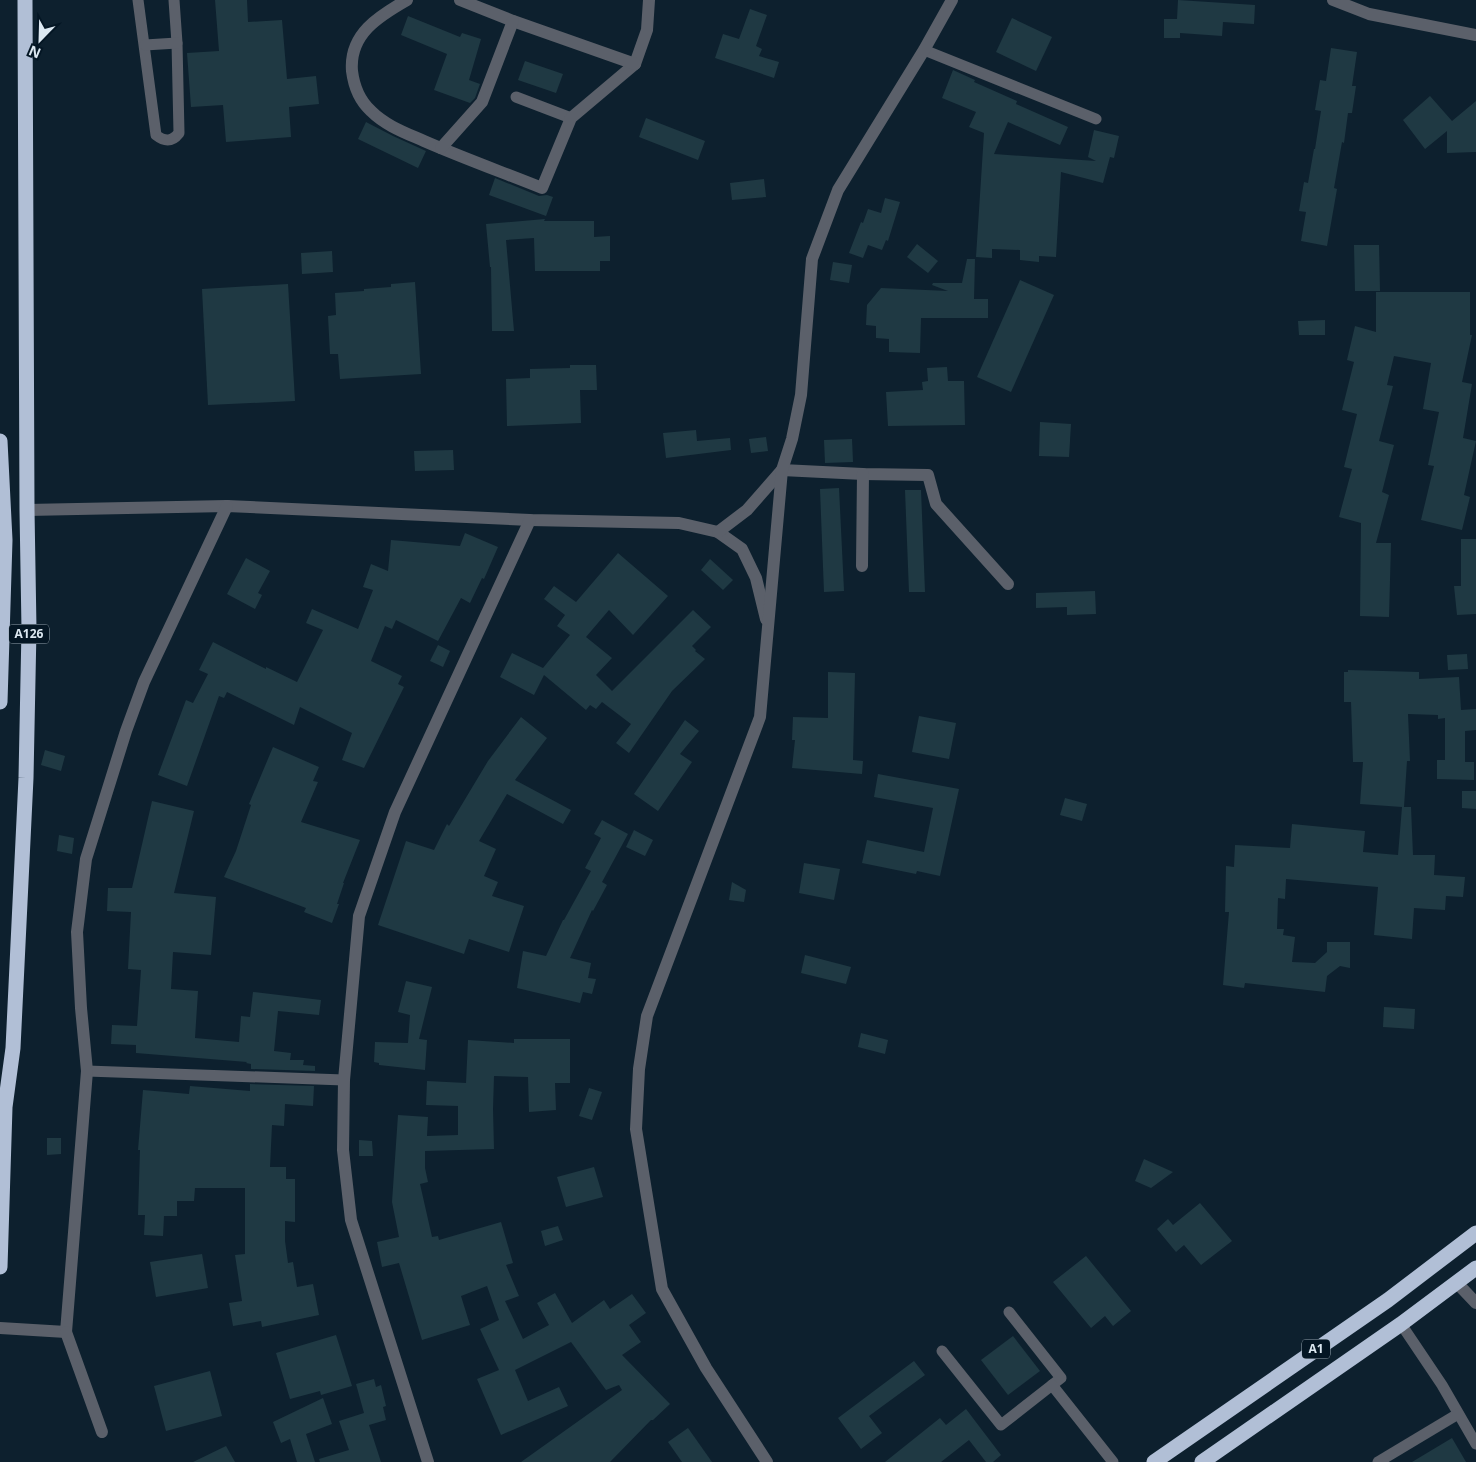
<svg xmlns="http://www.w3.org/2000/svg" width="1476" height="1462" viewBox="0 0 1476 1462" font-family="'Open Sans',sans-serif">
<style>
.building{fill:#1f3943}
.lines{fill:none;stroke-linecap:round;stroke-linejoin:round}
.lane{stroke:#5b606a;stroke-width:11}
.street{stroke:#5b606a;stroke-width:12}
.highway{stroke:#b1bfd6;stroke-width:15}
.labels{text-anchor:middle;stroke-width:4;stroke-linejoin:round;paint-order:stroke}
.shield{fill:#041624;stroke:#9ba9b4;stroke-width:1}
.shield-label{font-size:12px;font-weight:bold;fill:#dce8f1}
</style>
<rect width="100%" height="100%" fill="#0d202e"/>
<g class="building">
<polygon points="215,0 247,0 248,22 282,20 287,79 316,76 319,104 289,107 291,137 226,142 223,105 191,107 187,53 219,51"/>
<polygon points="1178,0 1255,5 1254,24 1223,22 1222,36 1180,33 1180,38 1164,38 1164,19 1177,19"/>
<polygon points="750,9 767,15 756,46 762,49 759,56 779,62 774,78 715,58 723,34 739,39"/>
<polygon points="408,16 460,37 462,33 481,39 469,80 480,84 475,98 470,103 434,90 447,54 401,35"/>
<polygon points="1012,18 1052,37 1036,71 996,52"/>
<polygon points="1331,48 1357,52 1352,86 1356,86 1352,113 1348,113 1344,143 1342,142 1334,188 1337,189 1327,246 1301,241 1306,212 1299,211 1304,182 1308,183 1314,149 1315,149 1321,111 1315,110 1320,80 1326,81"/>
<polygon points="525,61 563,74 556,93 518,80"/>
<polygon points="953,70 975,80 974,82 1017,101 1016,104 1068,127 1060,145 1008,122 994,154 1096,161 1088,157 1094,130 1119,136 1114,158 1110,157 1103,183 1061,172 1056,257 1039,256 1039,262 1020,260 1020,250 992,249 992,258 976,257 984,133 969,127 976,112 942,98"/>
<polygon points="1430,96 1452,121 1476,101 1476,152 1447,153 1447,131 1425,149 1403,120"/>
<polygon points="646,118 705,141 698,160 639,137"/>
<polygon points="366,122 393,136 426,151 418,168 358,139"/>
<polygon points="495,178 539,196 547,195 553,197 546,216 489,195"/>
<polygon points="764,179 766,197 732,200 730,183"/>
<polygon points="885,198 900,202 888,241 886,240 882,250 868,245 863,258 849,253 861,222 863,223 868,209 881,213"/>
<polygon points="545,219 544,221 594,221 594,237 610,236 610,261 600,261 600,271 535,271 534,238 506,240 514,331 492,331 491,267 490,267 486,224"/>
<polygon points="917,244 938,261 928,273 907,257"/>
<polygon points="1354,245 1379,245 1380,291 1355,291"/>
<polygon points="332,251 333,272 302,274 301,253"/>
<polygon points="967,259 975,259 974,299 988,299 988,318 921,318 920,353 889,352 889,339 876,338 876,326 866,325 867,305 881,288 948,291 932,285 933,283 962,283"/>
<polygon points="833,262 852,265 849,283 830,280"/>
<polygon points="1020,280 1054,295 1011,392 977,377"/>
<polygon points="415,282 421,374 340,379 338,354 330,354 328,316 336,315 335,293 364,291 364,289 391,287 391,284"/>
<polygon points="288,284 295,401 208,405 202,289"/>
<polygon points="1376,292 1470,292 1470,335 1472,335 1462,382 1472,384 1463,438 1476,441 1464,495 1470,497 1462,530 1421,520 1434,466 1428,465 1439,412 1423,409 1431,363 1394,356 1387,385 1393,386 1379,441 1394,445 1382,492 1389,495 1376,543 1391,543 1389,617 1360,616 1361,523 1339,517 1352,469 1344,467 1357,414 1342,410 1354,362 1347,360 1355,326 1376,332"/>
<polygon points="1325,320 1325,335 1299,335 1298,321"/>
<polygon points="570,365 596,365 597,390 580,390 581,423 507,426 506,379 530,378 530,369 570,368"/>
<polygon points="947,367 948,381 964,381 965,425 888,426 886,392 923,390 922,382 928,381 927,368"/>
<polygon points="1040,422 1071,424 1069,457 1039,456"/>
<polygon points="696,430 697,441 730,438 731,450 666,458 663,433"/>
<polygon points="766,437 768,451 751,453 749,439"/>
<polygon points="852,439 853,462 825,463 824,440"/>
<polygon points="453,450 454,470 415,471 414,451"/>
<polygon points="839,488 844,591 824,592 820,489"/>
<polygon points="905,490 921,490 925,592 909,592"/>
<polygon points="465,533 498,547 484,579 482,578 470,603 461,598 438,641 396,620 392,629 385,626 371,661 402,676 398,684 404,687 364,768 342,760 352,733 300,707 294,725 227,692 224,698 219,696 187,786 158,775 186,700 193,703 208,674 199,670 213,642 266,669 266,667 297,682 323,630 306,623 312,609 358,629 373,590 363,587 371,564 388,571 391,540 460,546"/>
<polygon points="1461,539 1476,539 1476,614 1457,615 1454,586 1461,586"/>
<polygon points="618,553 668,596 633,635 609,610 586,637 612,658 596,675 612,691 693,610 711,627 692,646 696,650 695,651 705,659 672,691 629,753 616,743 631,724 602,702 596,709 590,705 586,710 544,675 534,695 500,677 512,653 543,668 570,635 557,626 565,615 544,599 554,586 576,602"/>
<polygon points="246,558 270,571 258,593 262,595 255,609 227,594"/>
<polygon points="710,559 733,580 723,590 701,570"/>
<polygon points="1095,591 1096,614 1067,615 1067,607 1036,608 1036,593"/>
<polygon points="438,645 450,651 443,667 430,661"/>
<polygon points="1467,654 1468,669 1448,670 1447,655"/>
<polygon points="1348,670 1419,672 1419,679 1459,677 1461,710 1476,709 1476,730 1465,731 1465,762 1474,762 1474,780 1437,779 1437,760 1445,760 1445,718 1438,719 1438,715 1408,714 1410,761 1407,761 1404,807 1411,807 1413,855 1435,855 1434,875 1465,877 1463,897 1446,896 1445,910 1414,908 1412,939 1374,935 1378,887 1286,879 1285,899 1278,898 1277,929 1284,929 1283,935 1295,937 1292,962 1315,963 1327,952 1327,942 1350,942 1350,968 1340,966 1327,976 1325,992 1245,983 1244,988 1223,985 1229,912 1225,912 1226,866 1234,867 1235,845 1290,848 1292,824 1365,831 1363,852 1398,855 1402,807 1360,804 1363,762 1353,762 1351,702 1344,702 1344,672 1348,672"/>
<polygon points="828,672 855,673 853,760 863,761 862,774 792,768 795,740 792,740 793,717 828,718"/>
<polygon points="919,716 956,723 949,759 912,752"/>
<polygon points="521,717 547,738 515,780 571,810 563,824 507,794 479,841 496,849 484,876 498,882 492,896 524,906 509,952 469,939 464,954 378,925 406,841 434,850 447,824 449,826 488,761"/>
<polygon points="685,720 699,731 680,754 692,762 658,811 634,794"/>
<polygon points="273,747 319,767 313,781 318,782 301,822 360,840 343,883 344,883 337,904 339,904 332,923 304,912 306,908 224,877 236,851 251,805 249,804"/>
<polygon points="45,750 65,756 61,771 41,765"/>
<polygon points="878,774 959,789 940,876 917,871 916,874 862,863 867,840 924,852 933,808 874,797"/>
<polygon points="1462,791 1476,791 1476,809 1462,808"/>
<polygon points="1065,798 1087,804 1082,821 1060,815"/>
<polygon points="152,801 194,811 174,893 216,897 211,955 173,952 171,989 198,991 195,1038 239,1042 241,1016 250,1017 253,992 321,1000 319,1015 278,1011 274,1051 291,1053 290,1060 304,1060 303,1065 315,1066 315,1071 251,1069 251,1064 246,1063 247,1062 136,1053 136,1045 111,1044 112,1025 137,1026 141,970 128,969 131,912 107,911 108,888 132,888"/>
<polygon points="602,820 628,834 602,882 607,885 593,911 592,910 570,958 591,963 588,978 596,979 592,994 583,992 580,1003 517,988 523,951 546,956 563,920 564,920 591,871 585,868 601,838 594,834"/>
<polygon points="634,830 653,840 645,856 626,847"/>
<polygon points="59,835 74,838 72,854 57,851"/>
<polygon points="804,863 840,869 834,900 799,893"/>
<polygon points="732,882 746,890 744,902 729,900"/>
<polygon points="805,955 851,967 846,984 801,973"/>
<polygon points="406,981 432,987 419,1039 427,1040 425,1070 379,1065 379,1063 374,1062 375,1042 408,1043 410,1015 398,1012"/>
<polygon points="1384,1007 1415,1009 1414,1029 1383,1027"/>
<polygon points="861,1033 888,1040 885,1054 858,1047"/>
<polygon points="514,1039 570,1039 570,1083 555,1083 556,1110 529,1112 528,1077 494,1076 493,1109 494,1149 425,1151 425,1168 428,1182 420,1184 432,1237 438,1236 439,1240 501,1222 513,1263 506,1265 519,1296 505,1301 523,1339 549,1325 537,1303 555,1293 572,1323 604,1300 610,1309 632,1294 646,1313 629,1325 641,1342 622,1355 670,1404 653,1420 651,1420 610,1462 521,1462 622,1390 619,1385 606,1390 571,1342 515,1370 528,1401 559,1387 568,1406 501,1435 477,1379 499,1370 480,1329 499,1320 487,1286 461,1296 470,1325 422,1340 399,1263 382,1267 377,1242 399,1237 392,1202 398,1115 428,1117 427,1136 458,1135 458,1106 426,1105 427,1081 466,1083 468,1040 514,1043"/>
<polygon points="250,1084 314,1086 313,1106 285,1104 284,1126 272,1125 270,1167 286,1167 286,1179 295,1179 295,1222 285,1221 285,1241 288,1263 293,1262 297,1287 313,1284 319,1315 262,1327 261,1321 233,1326 229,1303 242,1301 235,1255 245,1254 245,1188 195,1188 194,1201 177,1201 177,1216 164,1216 163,1236 144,1235 145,1215 138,1215 140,1150 138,1150 143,1090 189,1094 190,1086 250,1091"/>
<polygon points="589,1088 602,1092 592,1120 579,1116"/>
<polygon points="47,1138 61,1138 61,1154 47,1155"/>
<polygon points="359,1140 372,1141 373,1156 359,1156"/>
<polygon points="1144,1159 1173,1172 1151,1188 1135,1181"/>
<polygon points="594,1167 603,1197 566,1207 557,1177"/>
<polygon points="1200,1203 1232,1241 1201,1265 1184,1245 1176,1252 1157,1229 1168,1219 1173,1225"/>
<polygon points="558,1226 563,1240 545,1246 541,1231"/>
<polygon points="202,1254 208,1288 156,1297 150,1262"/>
<polygon points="1086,1256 1131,1311 1113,1326 1105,1316 1091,1328 1053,1282"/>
<polygon points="336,1335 352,1386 321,1395 320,1391 290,1399 276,1353"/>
<polygon points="1013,1336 1040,1371 1008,1395 981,1360"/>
<polygon points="914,1361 925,1375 869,1416 882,1433 861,1449 838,1418"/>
<polygon points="210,1371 222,1416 166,1431 154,1386"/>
<polygon points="374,1379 376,1387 381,1385 386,1406 383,1407 386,1420 369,1425 381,1462 320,1462 319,1459 349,1450 339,1421 364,1413 356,1384"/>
<polygon points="323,1398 332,1424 306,1434 315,1462 297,1462 290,1439 281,1443 273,1422"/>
<polygon points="966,1409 1001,1455 993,1462 986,1462 969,1440 941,1462 885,1462 940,1418 946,1425"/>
<polygon points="688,1428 712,1462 682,1462 668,1442"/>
<polygon points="1452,1438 1466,1462 1412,1462"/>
<polygon points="226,1446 235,1462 193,1462"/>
</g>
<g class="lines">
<g class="lane">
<path d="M138 0 156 135C165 142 172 142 179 133L177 43 174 0"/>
<polyline points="145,45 177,43"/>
<polyline points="924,50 1096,119"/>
<polyline points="516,97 571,118"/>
<polyline points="87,1071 344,1080"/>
<polyline points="1401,1324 1442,1385 1476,1444"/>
<polyline points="942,1351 1001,1425 1061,1378 1009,1312"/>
<polyline points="1052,1385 1113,1462"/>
<polyline points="1378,1462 1458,1414"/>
</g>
<g class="street">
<path d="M407 0C379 16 349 34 352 71 354 87 359 100 371 111 386 126 406 133 424 141 463 158 502 172 542 188L571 118 635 64 647 30 649 0"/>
<polyline points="460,0 513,21 635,64"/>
<polyline points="1333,0 1369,14 1476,35"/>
<polyline points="441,148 482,102 513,21"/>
<polyline points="27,510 227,506 530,520 679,523 718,532 742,549 756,578 766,619"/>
<polyline points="718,532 747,510 782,470 863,474 928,475 936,504 1008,584"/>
<polyline points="862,566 863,474"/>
<polyline points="1457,1283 1476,1303"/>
<polyline points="0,1328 66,1332 87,1071 81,1008 77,932 86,859 126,731 144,682 227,506"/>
<polyline points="66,1332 102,1432"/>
<polyline points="428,1462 351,1220 343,1150 344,1080 359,916 395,812 530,520"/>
<polyline points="767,1462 706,1368 662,1289 636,1129 639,1069 647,1016 760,717 782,470 792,439 801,395 812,259 838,190 924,50 952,0"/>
</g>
<g class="highway">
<polyline points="0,441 5,540 0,702"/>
<polyline points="0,1267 5,1107 13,1048 26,778 29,629 27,510 25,0"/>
<polyline points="1154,1462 1388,1300 1476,1233"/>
<polyline points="1202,1462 1401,1324 1476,1268"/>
</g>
</g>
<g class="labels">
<g class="shield">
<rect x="9" y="624.5" width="40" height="19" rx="4"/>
<rect x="1302" y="1339.5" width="28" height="19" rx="4"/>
</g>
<g class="shield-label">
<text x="29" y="638">A126</text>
<text x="1316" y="1353">A1</text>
</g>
</g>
<g transform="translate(40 40) rotate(203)" stroke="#041624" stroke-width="4" paint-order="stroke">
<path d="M0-4L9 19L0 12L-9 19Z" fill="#dce8f1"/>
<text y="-8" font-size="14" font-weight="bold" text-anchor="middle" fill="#dce8f1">N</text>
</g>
</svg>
